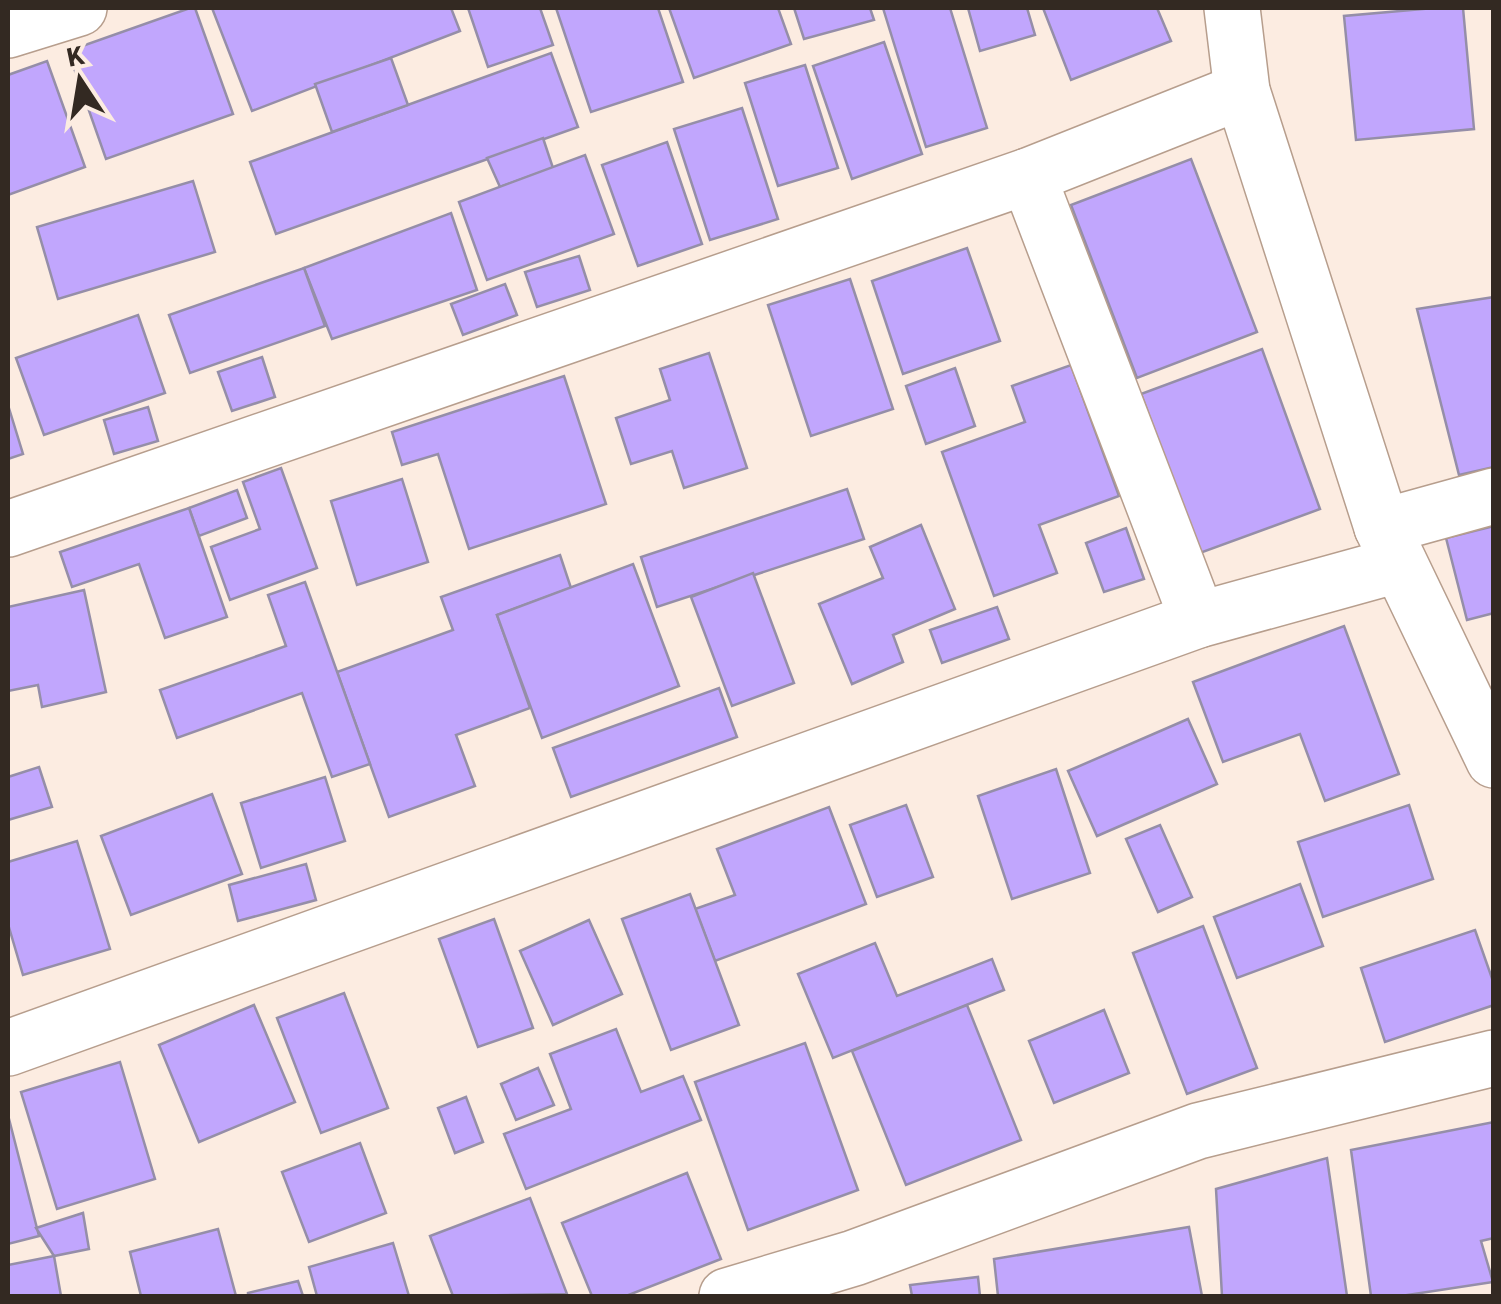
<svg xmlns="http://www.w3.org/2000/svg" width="1501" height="1304" viewBox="0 0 1501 1304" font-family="'Source Sans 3',sans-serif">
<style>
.building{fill:#c1a6fd;stroke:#958ea8;stroke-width:2.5}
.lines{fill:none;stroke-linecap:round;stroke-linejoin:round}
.minor-casing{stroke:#b79e8d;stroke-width:58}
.minor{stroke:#fff;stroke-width:55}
</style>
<rect width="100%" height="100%" fill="#fcece1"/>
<g class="building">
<polygon points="190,8 195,8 233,114 106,159 68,51"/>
<polygon points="212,8 451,8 460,31 252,111"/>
<polygon points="468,8 540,8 553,45 488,67"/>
<polygon points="556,8 658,8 683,82 591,112"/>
<polygon points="669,8 778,8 791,44 694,78"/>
<polygon points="794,8 870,8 874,20 804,39"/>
<polygon points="883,8 950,8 987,128 926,147"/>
<polygon points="968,8 1027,8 1035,35 980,51"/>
<polygon points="1043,8 1157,8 1171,41 1071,80"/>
<polygon points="1434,8 1463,8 1474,129 1356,140 1344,16"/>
<polygon points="884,42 922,154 852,179 813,66"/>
<polygon points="551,53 578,127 276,234 250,162"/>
<polygon points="391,58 408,105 332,132 315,84"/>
<polygon points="47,61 85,167 8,195 8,75"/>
<polygon points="805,65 838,168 778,186 745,83"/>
<polygon points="742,108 778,219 710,240 674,129"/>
<polygon points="543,138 553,168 500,187 487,158"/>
<polygon points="667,142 702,244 638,266 602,165"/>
<polygon points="585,155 614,234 487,280 459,202"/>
<polygon points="1191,159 1257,332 1137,378 1071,205"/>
<polygon points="193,181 215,252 58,299 37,227"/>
<polygon points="451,213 477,290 332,339 304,268"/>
<polygon points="967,248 1000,341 903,374 872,281"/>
<polygon points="579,256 590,290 537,307 525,272"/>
<polygon points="304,268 325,326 190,373 169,315"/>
<polygon points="850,279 893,409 811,436 768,305"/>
<polygon points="505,284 517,315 463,335 451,304"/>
<polygon points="1494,297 1494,467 1459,475 1417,309"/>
<polygon points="138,315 165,393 44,435 16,358"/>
<polygon points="1262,349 1320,509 1200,553 1141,394"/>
<polygon points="709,353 747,468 684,488 672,451 631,464 616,418 670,400 660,369"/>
<polygon points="262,357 275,397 232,411 218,372"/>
<polygon points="1071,365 1119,496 1039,525 1057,573 994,596 942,452 1025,422 1012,386"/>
<polygon points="955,368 975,426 926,444 906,386"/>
<polygon points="564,376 606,504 469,549 438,454 402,465 392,432"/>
<polygon points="8,405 23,454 8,459"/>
<polygon points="148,407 158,441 114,454 104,420"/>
<polygon points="281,468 317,568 230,600 211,547 260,529 243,482"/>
<polygon points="402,479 428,562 357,585 331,501"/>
<polygon points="847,489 864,539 657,607 641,557"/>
<polygon points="237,490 247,518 199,536 189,508"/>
<polygon points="189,508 227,617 165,638 139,564 72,587 60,552"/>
<polygon points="921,525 955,609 893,635 903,662 852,684 819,604 883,578 870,547"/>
<polygon points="1494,526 1494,613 1467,620 1446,538"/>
<polygon points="1126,528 1144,579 1104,592 1086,543"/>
<polygon points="560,555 571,588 497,615 530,708 456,735 475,786 389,817 337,672 453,630 441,597"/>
<polygon points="633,564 679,686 542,738 497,615"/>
<polygon points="753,573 794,683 732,706 691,597"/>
<polygon points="305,582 370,764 332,777 302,693 177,738 160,690 286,646 268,595"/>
<polygon points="84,590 106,692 42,707 38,685 8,691 8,607"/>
<polygon points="997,607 1009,639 942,663 930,630"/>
<polygon points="1344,626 1399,774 1325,801 1300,734 1223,762 1193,682"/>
<polygon points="719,688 737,737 571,797 553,748"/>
<polygon points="1188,719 1217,784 1097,836 1068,771"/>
<polygon points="39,767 52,807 8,820 8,777"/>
<polygon points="1056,769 1090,873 1012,899 978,796"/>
<polygon points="325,777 345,841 261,868 241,803"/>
<polygon points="212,794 242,874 131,915 101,836"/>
<polygon points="906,805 933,877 877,897 850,825"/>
<polygon points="1409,805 1433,879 1323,917 1298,842"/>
<polygon points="829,807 866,904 715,961 695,909 735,895 717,849"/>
<polygon points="1160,825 1192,897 1158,912 1126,839"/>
<polygon points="77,841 110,949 23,975 8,924 8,862"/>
<polygon points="306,864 316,900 238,921 229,885"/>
<polygon points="1300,884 1323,946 1237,978 1214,917"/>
<polygon points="690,894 739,1025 671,1050 622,919"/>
<polygon points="494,919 533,1028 478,1047 439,939"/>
<polygon points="589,920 622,994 553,1025 520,951"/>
<polygon points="1203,926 1257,1068 1187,1094 1133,953"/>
<polygon points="1475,930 1494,984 1494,1005 1385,1042 1361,968"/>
<polygon points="875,943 897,996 992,959 1004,990 833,1058 798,974"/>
<polygon points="344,993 388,1108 321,1133 277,1018"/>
<polygon points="254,1005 295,1102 199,1142 159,1045"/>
<polygon points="967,1005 1021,1140 906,1185 852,1051"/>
<polygon points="1104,1010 1129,1073 1054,1103 1029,1041"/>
<polygon points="616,1029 641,1092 683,1076 701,1120 526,1189 504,1134 571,1109 550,1054"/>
<polygon points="805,1043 858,1190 748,1230 695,1082"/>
<polygon points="120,1062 155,1179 57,1209 21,1092"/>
<polygon points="538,1068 554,1105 516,1120 501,1084"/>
<polygon points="466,1097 483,1142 455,1153 438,1108"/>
<polygon points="8,1115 39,1236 8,1244"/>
<polygon points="1494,1122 1494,1238 1481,1241 1493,1282 1401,1296 1371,1296 1351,1150"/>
<polygon points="360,1143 386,1213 309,1242 282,1172"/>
<polygon points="1327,1158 1347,1296 1222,1296 1216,1189"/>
<polygon points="687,1173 721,1259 626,1296 592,1296 562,1223"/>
<polygon points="530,1198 567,1294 453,1296 430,1236"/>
<polygon points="83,1213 89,1249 54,1256 36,1228"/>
<polygon points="1189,1227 1202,1296 998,1296 994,1259"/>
<polygon points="218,1229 236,1296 141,1296 130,1252"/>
<polygon points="393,1243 409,1296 317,1296 309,1267"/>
<polygon points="54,1256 61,1296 8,1296 8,1265"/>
<polygon points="978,1277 980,1296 912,1296 910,1285"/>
<polygon points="298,1281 303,1296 248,1296 248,1293"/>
</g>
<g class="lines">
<defs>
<g id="minor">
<polyline points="1232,8 1242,91 1382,527 1494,760"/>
<polyline points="8,30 79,8"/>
<polyline points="1028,176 1198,620"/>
<polyline points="1382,527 1494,496"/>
<polyline points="8,529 1028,176 1242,91"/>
<polyline points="8,1048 1198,620 1397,565"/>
<polyline points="727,1296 854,1258 1198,1131 1494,1058"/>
</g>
</defs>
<use href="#minor" class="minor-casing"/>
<use href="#minor" class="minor"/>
</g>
<rect width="1501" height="1304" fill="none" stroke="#332922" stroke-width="20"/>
<g transform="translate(80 80) rotate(348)" stroke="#fcece1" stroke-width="8" paint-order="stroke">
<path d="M0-8L18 38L0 25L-18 38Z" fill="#332922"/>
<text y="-15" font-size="28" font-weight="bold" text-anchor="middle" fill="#332922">K</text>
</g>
</svg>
